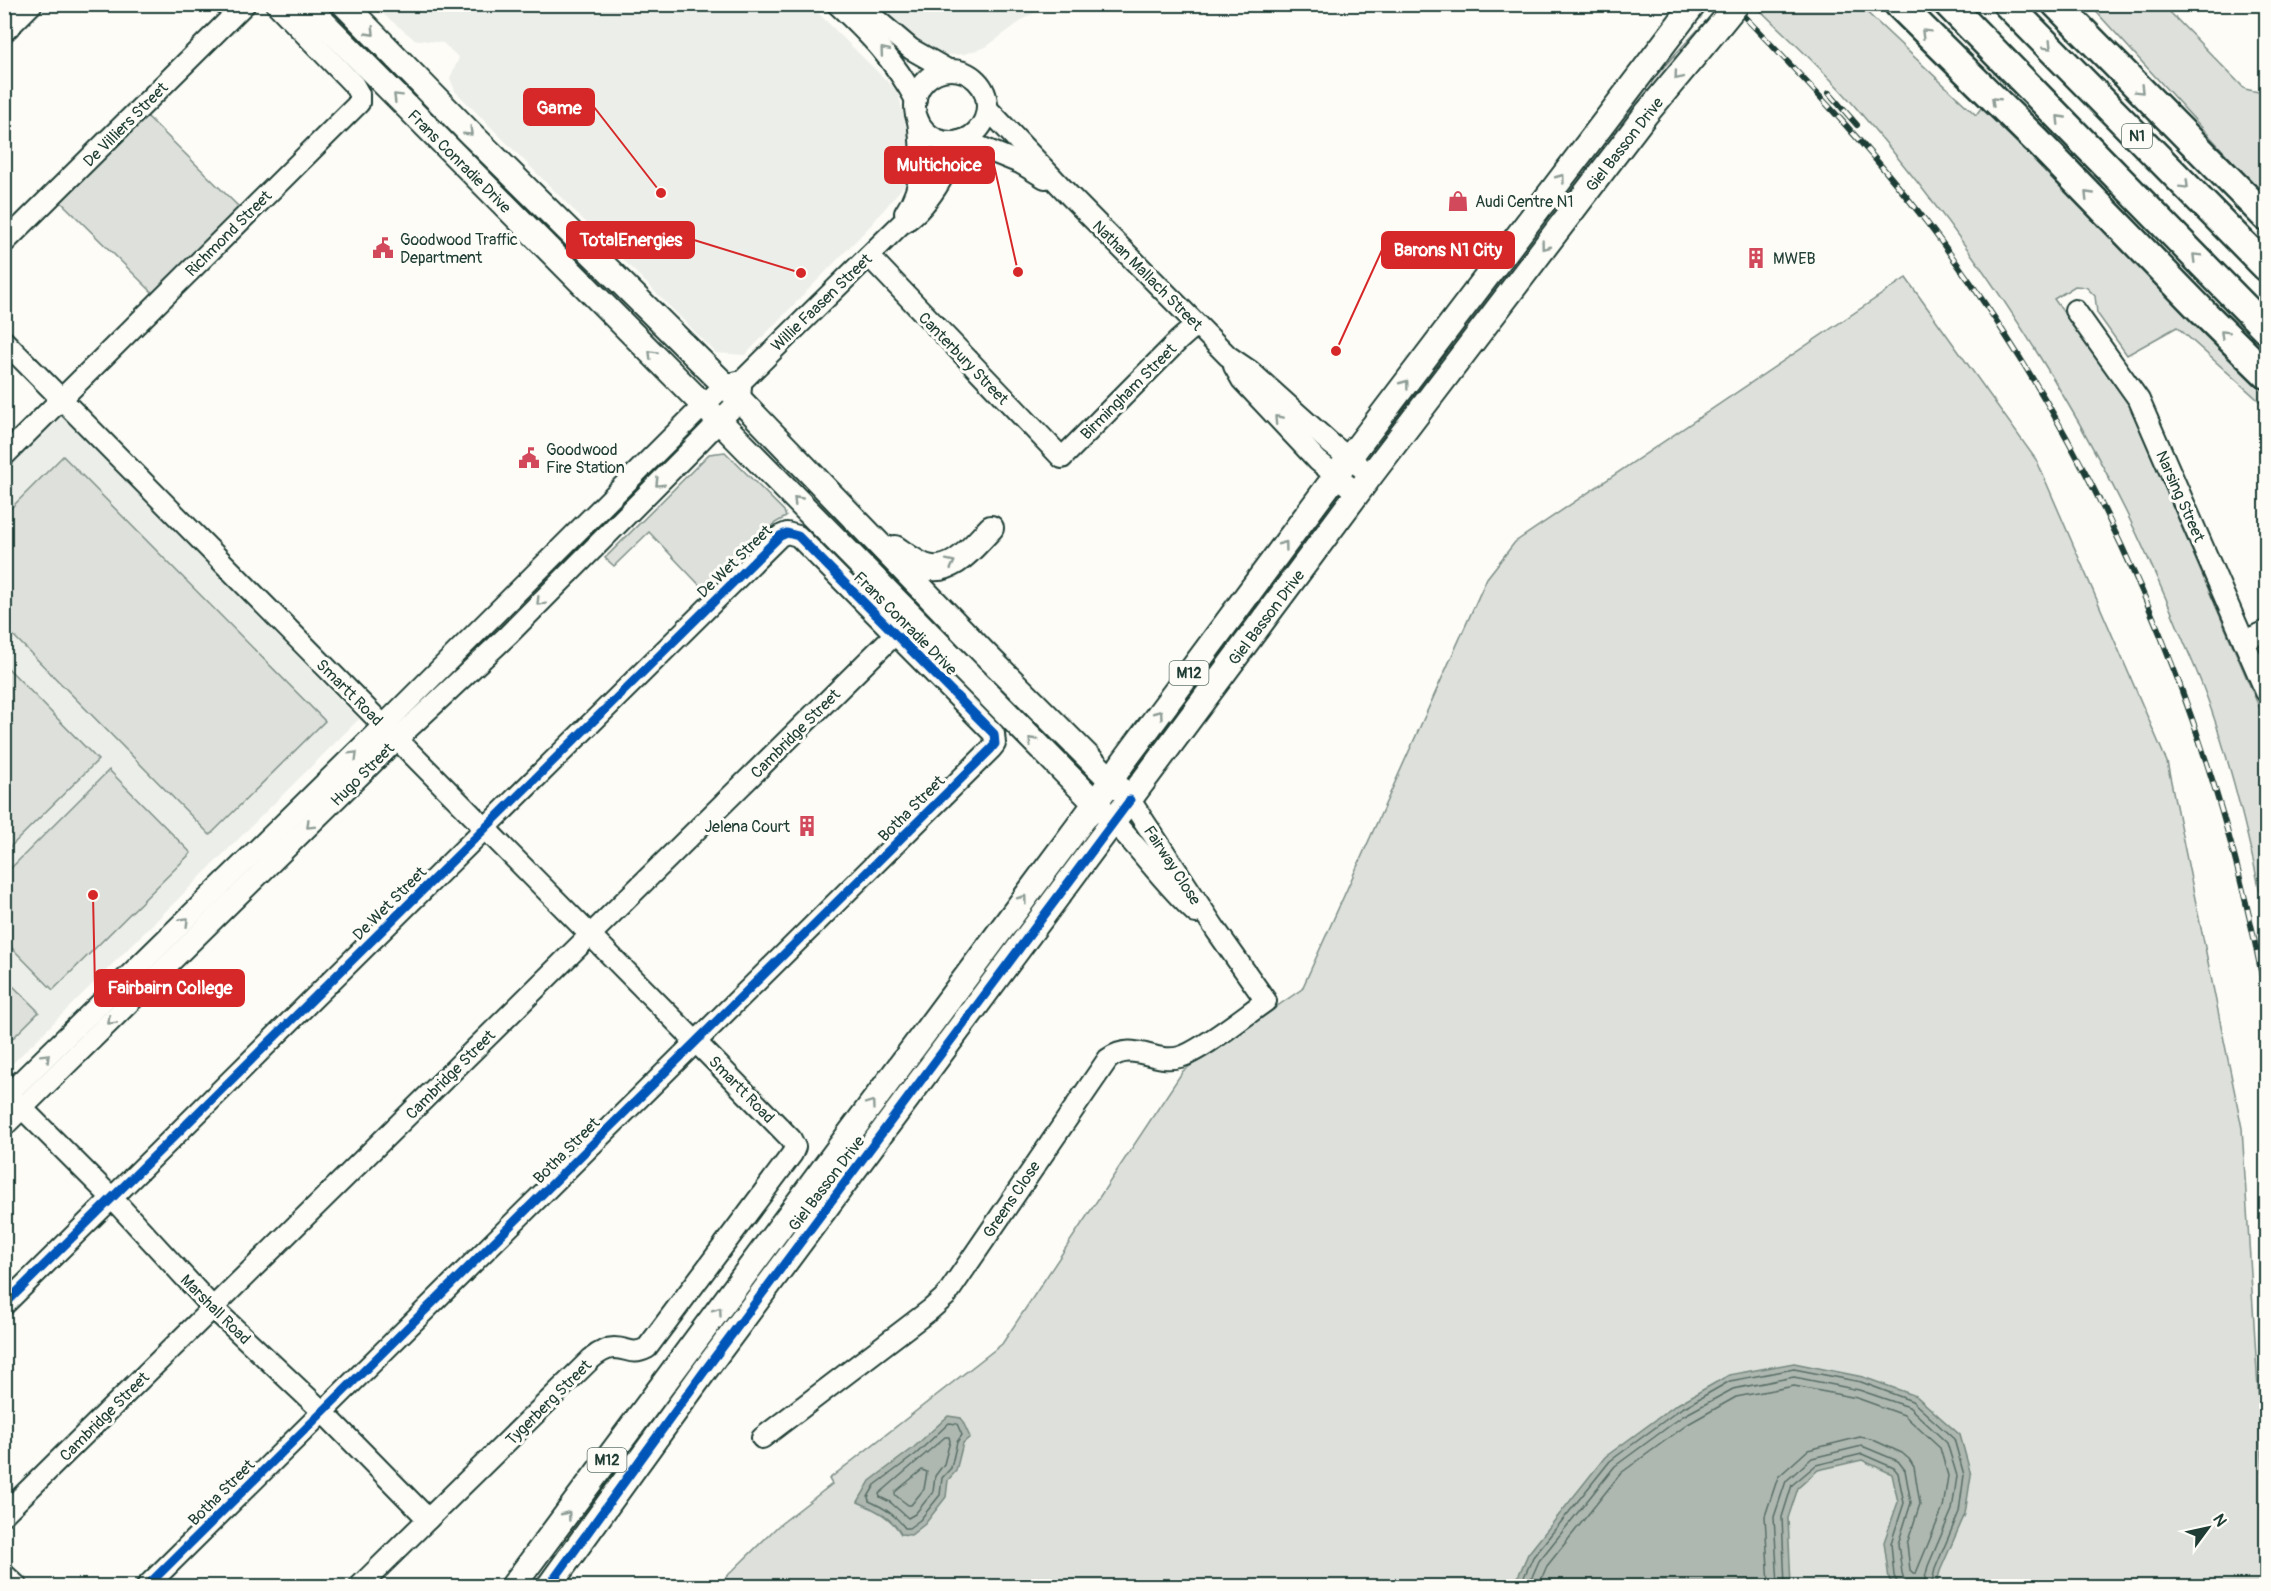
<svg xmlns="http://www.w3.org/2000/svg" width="2271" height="1591" viewBox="0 0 2271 1591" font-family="Pangolin,sans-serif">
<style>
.built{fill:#eceee9}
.green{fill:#dde0db;stroke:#7e8e88;stroke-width:1.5}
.water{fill:#aeb8b1;stroke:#75877f;stroke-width:1.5}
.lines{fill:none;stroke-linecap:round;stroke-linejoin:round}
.shore{stroke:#586e66;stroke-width:1.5}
.minor-casing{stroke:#1f3d34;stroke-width:24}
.major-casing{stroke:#1f3d34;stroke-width:28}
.highway-casing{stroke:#1f3d34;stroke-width:32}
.minor{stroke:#fdfcf7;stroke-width:20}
.major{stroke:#fdfcf7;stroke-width:24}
.highway{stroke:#fdfcf7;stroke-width:27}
.rail-casing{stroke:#1f3d34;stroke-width:6}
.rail{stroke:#fdfcf7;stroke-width:4;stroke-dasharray:11;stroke-linecap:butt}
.major-bridge-casing{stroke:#1f3d34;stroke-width:28;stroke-linecap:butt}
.major-bridge{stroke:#fdfcf7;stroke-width:24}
.cycleway-casing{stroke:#fdfcf7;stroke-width:13}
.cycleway{stroke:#0057b8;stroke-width:9}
.oneway{stroke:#8e9c96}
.labels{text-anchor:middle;stroke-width:6;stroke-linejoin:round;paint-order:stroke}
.shield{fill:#fdfcf7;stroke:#62766e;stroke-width:1.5}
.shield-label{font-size:15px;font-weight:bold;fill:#1f3d34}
.street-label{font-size:16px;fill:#1f3d34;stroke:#fdfcf7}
.poi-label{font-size:16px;fill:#1f3d34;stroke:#fdfcf7;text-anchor:start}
.leader{fill:none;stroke:#d62828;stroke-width:2}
.callout-dot{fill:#d62828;stroke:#fdfcf7;stroke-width:2}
.callout{fill:#d62828;stroke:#d62828;stroke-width:2}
.callout-label{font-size:18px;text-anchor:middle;font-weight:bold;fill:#fff}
</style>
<rect width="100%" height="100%" fill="#fdfcf7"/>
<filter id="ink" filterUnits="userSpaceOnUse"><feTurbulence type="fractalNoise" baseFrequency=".0167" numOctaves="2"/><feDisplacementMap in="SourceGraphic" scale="12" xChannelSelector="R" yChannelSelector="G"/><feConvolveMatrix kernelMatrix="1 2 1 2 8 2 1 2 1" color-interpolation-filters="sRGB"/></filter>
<g filter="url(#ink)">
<g class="built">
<polygon points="372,5 810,5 898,92 911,149 907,182 871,225 745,355 716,353 455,91 450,78 459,58 443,43 414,39"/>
<polygon points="867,5 1051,5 1028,16 986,47 964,54 951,55 934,53 917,47"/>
<polygon points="61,415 359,719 5,1071 5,472"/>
</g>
<g class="green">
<path d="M1761 4 1859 5 1976 115 1981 108C2077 200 2171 295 2266 388V407L2177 327 2127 355 2097 313 2095 296 2086 287 2075 286 2054 299 2127 400 2266 723V920C2251 848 2235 778 2211 709 2203 684 2191 659 2181 635 2103 440 1989 261 1852 103 1823 69 1789 39 1758 8Z"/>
<polygon points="2090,5 2163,5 2245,89 2263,93 2266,98 2266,198"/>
<polygon points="1705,22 1708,25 1454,351 1423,383 1384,435 1381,433 1631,102"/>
<polygon points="147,116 240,208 154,294 60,201"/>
<polygon points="1906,278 2037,461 2167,762 2242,1128 2266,1519 2266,1586 722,1586 723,1580 778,1526 832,1484 829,1479 1002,1344 1183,1071 1302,989 1487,578 1515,542"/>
<polygon points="725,452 784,511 786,517 775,523 765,535 766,539 710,596 649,532 614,566 605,558 709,454"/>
<polygon points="63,456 325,721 210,835 5,627 5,514"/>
<polygon points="1320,515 1327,521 1276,589 1223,651 1138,764 1135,762"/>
<polygon points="5,665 98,760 5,852"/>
<polygon points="109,770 191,853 53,990 5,941 5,874"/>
<polygon points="5,978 39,1012 5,1046"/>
</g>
<g class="water">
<polygon points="1794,1363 1863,1377 1916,1396 1960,1435 1971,1475 1965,1514 1940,1571 1936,1586 1894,1586 1889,1579 1884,1542 1898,1502 1892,1474 1862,1460 1818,1470 1798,1488 1788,1518 1791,1586 1514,1586 1528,1554 1605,1457 1676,1405 1729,1375"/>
<path d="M948 1416 961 1418 970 1437 963 1443 956 1471 948 1480 946 1497 925 1524 911 1535 901 1534C891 1517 876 1510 858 1502L870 1481 912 1449Z"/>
</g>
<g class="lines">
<g class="shore">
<path d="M949 1423 957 1424 962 1435 957 1442 951 1468 942 1478 940 1495 920 1520 909 1528H905C895 1515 885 1508 869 1501L868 1497 875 1485 916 1454Z"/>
<polygon points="945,1437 949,1437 950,1441 944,1464 935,1476 933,1492 915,1514 908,1518 890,1502 880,1497 879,1494"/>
<polygon points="922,1470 927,1472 924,1489 911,1505 908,1505 895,1495 895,1492"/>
<polyline points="1520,1586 1533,1557 1610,1461 1679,1410 1730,1381 1794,1369 1861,1382 1912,1401 1954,1439 1964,1475 1959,1512 1935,1569 1931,1586"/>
<polyline points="1528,1586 1539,1561 1615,1466 1683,1416 1733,1389 1794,1377 1859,1390 1909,1407 1947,1443 1957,1476 1952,1510 1928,1566 1923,1586"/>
<polyline points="1538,1586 1547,1566 1621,1473 1688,1424 1736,1397 1794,1386 1857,1398 1904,1415 1940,1448 1948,1476 1943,1508 1916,1573 1913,1573 1910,1570 1907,1544 1920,1504 1914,1467 1909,1459 1902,1453 1871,1439 1860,1437 1808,1450 1778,1477 1765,1516 1769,1586"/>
<polyline points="1778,1586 1774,1517 1786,1481 1812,1458 1862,1446 1898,1461 1905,1470 1911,1503 1898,1544 1902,1573 1906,1586"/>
<polyline points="1785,1586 1782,1517 1792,1485 1816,1465 1862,1454 1894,1468 1898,1473 1904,1503 1891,1543 1894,1576 1899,1586"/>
</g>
<defs>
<g id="minor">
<path d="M837 4C871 36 893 59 916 100"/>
<polyline points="858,4 911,49 948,70"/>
<polyline points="4,32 32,4"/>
<circle cx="951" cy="106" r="36"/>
<polyline points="987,108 1069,195 1228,356 1250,371 1331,444 1371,475"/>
<polyline points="963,140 1020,163 1045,178"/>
<path d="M905 213C925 185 922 153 918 120"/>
<polyline points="4,243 245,4"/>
<polyline points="869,256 1062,458 1179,340 1196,325"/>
<polyline points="2075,310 2139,400 2266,692"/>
<path d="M4 341 696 1042 791 1139 795 1147 792 1154 647 1348C631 1356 629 1348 614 1348 605 1348 597 1354 591 1359L360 1586"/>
<polyline points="1234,366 1242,380 1318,461 1357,493"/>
<polyline points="4,456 359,103 359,94 354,85 276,4"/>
<polyline points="2244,641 2266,631"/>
<path d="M1113 821C1142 851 1165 885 1196 913"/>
<path d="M4 1098 383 726 703 406 725 385 742 381 901 224C926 211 951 167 959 141"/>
<polyline points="15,1101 112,1198 213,1308 323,1412 428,1519"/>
<polyline points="4,1126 397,739 508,635 700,441 740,400 741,386"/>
<polyline points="4,1305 780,536 787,533 798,536 994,734 995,744 991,749 147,1586"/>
<path d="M762 1438 930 1310 946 1296 1108 1059C1134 1040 1153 1064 1180 1057 1200 1052 1247 1014 1266 1001L1216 930 1130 800"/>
<polyline points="4,1514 895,634"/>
<polyline points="4,1574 17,1586"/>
</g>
<g id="major">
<polyline points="305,4 735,437 1105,813"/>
<polyline points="344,4 469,132 740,400 983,652 1120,789"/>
<path d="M895 548C904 554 914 562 924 566 952 577 974 545 991 528"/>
<polyline points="513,1586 1094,805 1124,761 1349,458 1694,4"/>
<polyline points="549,1586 703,1373 1371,475 1646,114 1715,31"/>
</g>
<g id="highway">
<polyline points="1898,4 2037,141 2203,312 2266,374"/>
<polyline points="1948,4 2266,329"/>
<polyline points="2007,4 2266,267"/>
<polyline points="2056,4 2266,217"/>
</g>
</defs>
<use href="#minor" class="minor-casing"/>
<use href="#major" class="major-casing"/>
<use href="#highway" class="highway-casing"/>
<use href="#minor" class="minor"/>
<use href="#major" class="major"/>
<use href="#highway" class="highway"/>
<defs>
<g id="rail">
<path d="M1732 4C1801 75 1868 146 1928 224 2100 451 2214 718 2266 997"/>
<polyline points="1829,93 1857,125"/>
</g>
</defs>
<use href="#rail" class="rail-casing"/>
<use href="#rail" class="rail"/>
<defs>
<polyline id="major-bridge" points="1715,31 1737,4"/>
</defs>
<use href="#major-bridge" class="major-bridge-casing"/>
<use href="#major-bridge" class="major-bridge"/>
<defs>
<g id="cycleway">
<polyline points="4,1305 780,536 787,533 798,536 994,734 995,744 991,749 147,1586"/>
<polyline points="549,1586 703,1373 1130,800"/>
</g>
</defs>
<use href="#cycleway" class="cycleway-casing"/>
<use href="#cycleway" class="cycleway"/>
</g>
<defs><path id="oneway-chevron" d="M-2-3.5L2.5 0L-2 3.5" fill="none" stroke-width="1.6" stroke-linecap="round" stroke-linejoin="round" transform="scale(1.5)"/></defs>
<g class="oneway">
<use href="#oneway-chevron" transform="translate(371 32) rotate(46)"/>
<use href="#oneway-chevron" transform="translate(1925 33) rotate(-135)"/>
<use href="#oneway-chevron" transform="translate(2048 46) rotate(45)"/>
<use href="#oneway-chevron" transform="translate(884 51) rotate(-130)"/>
<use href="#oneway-chevron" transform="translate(1678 76) rotate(130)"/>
<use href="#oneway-chevron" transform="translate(2140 90) rotate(45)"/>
<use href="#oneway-chevron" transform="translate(397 97) rotate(-135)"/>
<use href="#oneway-chevron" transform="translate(1995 101) rotate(-136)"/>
<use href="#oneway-chevron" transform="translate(2060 119) rotate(-134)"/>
<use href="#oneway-chevron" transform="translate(469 132) rotate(45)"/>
<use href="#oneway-chevron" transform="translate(1561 178) rotate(-53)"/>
<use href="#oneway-chevron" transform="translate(2185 185) rotate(45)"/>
<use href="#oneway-chevron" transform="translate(2088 195) rotate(-134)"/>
<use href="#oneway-chevron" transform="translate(1545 246) rotate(127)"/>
<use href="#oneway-chevron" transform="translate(2196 257) rotate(-135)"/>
<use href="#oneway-chevron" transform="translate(2224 334) rotate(-136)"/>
<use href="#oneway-chevron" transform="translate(652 354) rotate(-135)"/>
<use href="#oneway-chevron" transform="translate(1405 384) rotate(-53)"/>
<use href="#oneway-chevron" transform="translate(1278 419) rotate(-133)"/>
<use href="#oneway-chevron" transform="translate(659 483) rotate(135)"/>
<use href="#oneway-chevron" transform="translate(797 500) rotate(-134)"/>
<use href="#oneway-chevron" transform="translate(1284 545) rotate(-53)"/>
<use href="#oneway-chevron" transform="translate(951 563) rotate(-26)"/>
<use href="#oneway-chevron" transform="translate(540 602) rotate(135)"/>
<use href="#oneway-chevron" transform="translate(1159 714) rotate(-53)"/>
<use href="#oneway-chevron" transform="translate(1032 741) rotate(-134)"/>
<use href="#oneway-chevron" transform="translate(354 755) rotate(-45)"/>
<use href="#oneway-chevron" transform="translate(310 825) rotate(135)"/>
<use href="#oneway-chevron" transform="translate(1023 899) rotate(-53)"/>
<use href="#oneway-chevron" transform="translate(185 921) rotate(-45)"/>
<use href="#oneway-chevron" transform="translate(111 1021) rotate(135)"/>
<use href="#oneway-chevron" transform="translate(46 1057) rotate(-45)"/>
<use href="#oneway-chevron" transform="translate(871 1104) rotate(-54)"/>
<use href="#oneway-chevron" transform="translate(718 1311) rotate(-54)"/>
<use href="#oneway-chevron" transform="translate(567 1515) rotate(-53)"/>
</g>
</g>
<defs>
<symbol id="shop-bare" viewBox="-9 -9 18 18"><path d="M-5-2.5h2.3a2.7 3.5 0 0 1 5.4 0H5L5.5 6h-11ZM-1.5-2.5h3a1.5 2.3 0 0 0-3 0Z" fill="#d1495b" stroke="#fdfcf7" stroke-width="2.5" paint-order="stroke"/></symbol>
<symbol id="civic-bare" viewBox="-9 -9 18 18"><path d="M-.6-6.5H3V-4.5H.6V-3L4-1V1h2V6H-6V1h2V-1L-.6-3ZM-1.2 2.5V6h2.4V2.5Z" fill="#d1495b" stroke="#fdfcf7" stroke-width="2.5" paint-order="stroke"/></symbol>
<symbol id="building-bare" viewBox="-9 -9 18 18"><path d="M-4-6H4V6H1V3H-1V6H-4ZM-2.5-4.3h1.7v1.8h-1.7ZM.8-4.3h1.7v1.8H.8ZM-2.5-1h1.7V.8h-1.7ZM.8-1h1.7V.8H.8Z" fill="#d1495b" stroke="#fdfcf7" stroke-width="2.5" paint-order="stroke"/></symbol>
</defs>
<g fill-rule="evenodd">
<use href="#shop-bare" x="1443" y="186" width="30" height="30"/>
<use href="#civic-bare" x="368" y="233" width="30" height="30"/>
<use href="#building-bare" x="1741" y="243" width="30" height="30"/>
<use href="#civic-bare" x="514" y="443" width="30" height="30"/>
<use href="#building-bare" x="792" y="811" width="30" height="30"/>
</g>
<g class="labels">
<g class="shield">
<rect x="2122" y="124" width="30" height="24" rx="4.5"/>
<rect x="1169.5" y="661" width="39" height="24" rx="4.5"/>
<rect x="587.5" y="1448" width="39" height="24" rx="4.5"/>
</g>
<g class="shield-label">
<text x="2137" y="141">N1</text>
<text x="1189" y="678">M12</text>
<text x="607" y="1465">M12</text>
</g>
<g class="street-label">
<text transform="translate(125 124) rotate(-45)" y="6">De Villiers Street</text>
<text transform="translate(1624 144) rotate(-52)" y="6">Giel Basson Drive</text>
<text transform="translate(460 161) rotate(45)" y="6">Frans Conradie Drive</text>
<text transform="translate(228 233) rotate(-45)" y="6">Richmond Street</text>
<text transform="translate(1148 275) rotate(45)" y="6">Nathan Mallach Street</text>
<text transform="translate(821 302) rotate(-44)" y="6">Willie Faasen Street</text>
<text transform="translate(964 358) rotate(46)" y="6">Canterbury Street</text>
<text transform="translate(1128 391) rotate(-45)" y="6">Birmingham Street</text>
<text transform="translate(2181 496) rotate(66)" y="6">Narsing Street</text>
<text transform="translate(734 561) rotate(-44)" y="6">De Wet Street</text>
<text transform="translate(1266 617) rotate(-53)" y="6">Giel Basson Drive</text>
<text transform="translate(906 623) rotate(45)" y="6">Frans Conradie Drive</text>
<text transform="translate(350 692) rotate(45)" y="6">Smartt Road</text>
<text transform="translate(795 733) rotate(-45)" y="6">Cambridge Street</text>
<text transform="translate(362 774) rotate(-45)" y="6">Hugo Street</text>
<text transform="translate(911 808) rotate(-45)" y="6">Botha Street</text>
<text transform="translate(1173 865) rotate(57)" y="6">Fairway Close</text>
<text transform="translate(389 903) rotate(-45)" y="6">De Wet Street</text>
<text transform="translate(450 1074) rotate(-45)" y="6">Cambridge Street</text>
<text transform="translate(742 1089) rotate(46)" y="6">Smartt Road</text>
<text transform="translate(566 1150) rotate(-45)" y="6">Botha Street</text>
<text transform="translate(826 1183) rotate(-53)" y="6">Giel Basson Drive</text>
<text transform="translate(1011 1199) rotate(-56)" y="6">Greens Close</text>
<text transform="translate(216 1309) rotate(45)" y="6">Marshall Road</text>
<text transform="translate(548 1402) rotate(-45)" y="6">Tygerberg Street</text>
<text transform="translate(104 1416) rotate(-45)" y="6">Cambridge Street</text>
<text transform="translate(221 1492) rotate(-45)" y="6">Botha Street</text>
</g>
<g class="poi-label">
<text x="1475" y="207">Audi Centre N1</text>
<text x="400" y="245">Goodwood Traffic<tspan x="400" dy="18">Department</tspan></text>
<text x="1773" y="264">MWEB</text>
<text x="546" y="455">Goodwood<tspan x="546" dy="18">Fire Station</tspan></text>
<text x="790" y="832" text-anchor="end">Jelena Court</text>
</g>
</g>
<path class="leader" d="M661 193L594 107M1018 272L994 165M801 273L694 240M1336 351L1382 250M93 895L95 988"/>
<g class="callout-dot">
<circle cx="661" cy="193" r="6"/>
<circle cx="1018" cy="272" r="6"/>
<circle cx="801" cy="273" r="6"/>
<circle cx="1336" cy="351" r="6"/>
<circle cx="93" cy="895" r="6"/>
</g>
<g class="callout">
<rect x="524" y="89" width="70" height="36" rx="6"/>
<rect x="885" y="147" width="109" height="36" rx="6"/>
<rect x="567" y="222" width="127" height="36" rx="6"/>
<rect x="1382" y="232" width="132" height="36" rx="6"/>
<rect x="95" y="970" width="149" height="36" rx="6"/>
</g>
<g class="callout-label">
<text x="559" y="114">Game</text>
<text x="939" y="171">Multichoice</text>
<text x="631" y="246">TotalEnergies</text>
<text x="1448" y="256">Barons N1 City</text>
<text x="170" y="994">Fairbairn College</text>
</g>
<rect width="2271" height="1591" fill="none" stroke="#fdfcf7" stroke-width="24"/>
<rect x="12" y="12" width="2247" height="1567" fill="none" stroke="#1f3d34" stroke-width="2" filter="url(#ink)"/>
<g transform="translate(2208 1528) rotate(57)" stroke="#fdfcf7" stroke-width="4.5" paint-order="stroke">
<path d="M0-4.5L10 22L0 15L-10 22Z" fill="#1f3d34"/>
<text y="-9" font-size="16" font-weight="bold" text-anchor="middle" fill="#1f3d34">N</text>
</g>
</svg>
